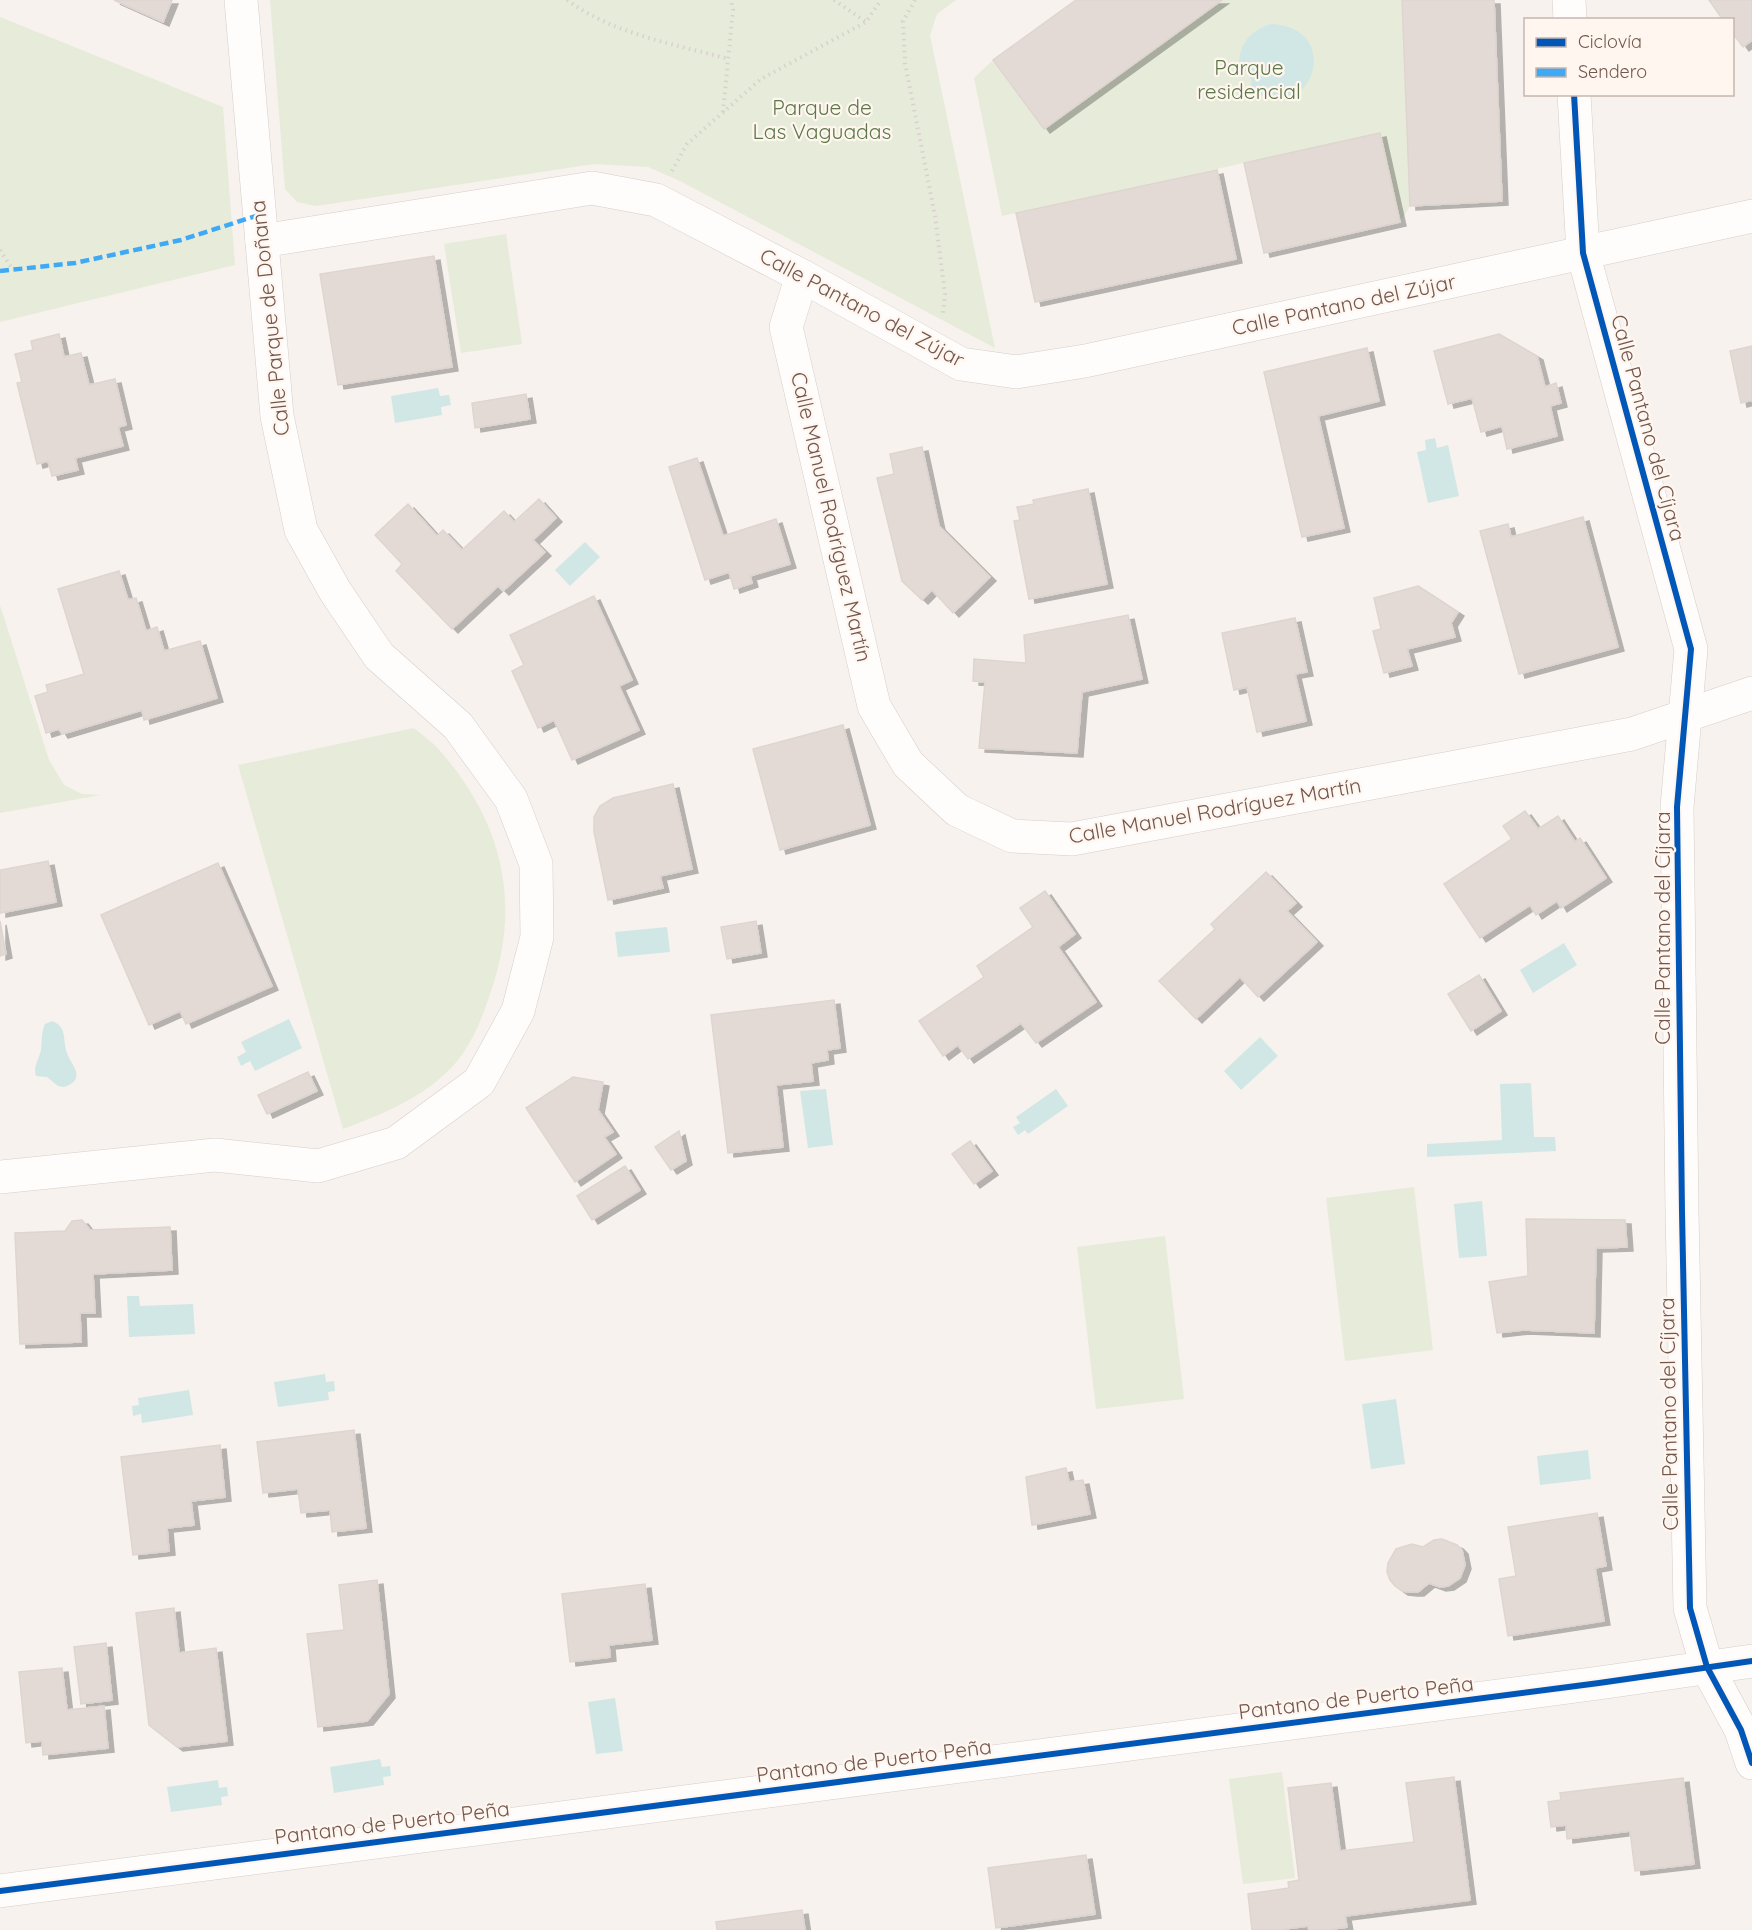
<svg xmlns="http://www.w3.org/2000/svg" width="1752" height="1930" viewBox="0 0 1752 1930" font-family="Quicksand,sans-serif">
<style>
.green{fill:#e6ecd9}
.water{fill:#d0e7e6}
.building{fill:#e3dad5;stroke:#dfd5d0;stroke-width:1.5;filter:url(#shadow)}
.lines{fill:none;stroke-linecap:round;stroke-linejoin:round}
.street-casing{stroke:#d6ceca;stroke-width:34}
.path{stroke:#d9d1cf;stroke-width:4;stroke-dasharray:1.5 4.5;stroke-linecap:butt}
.street{stroke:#fefdfc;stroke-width:33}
.quiet{stroke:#3fa9f5;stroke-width:4.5;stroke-dasharray:9 4.5;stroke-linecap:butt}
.cycleway-casing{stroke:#fef6ef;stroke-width:10}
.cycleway{stroke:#0057b8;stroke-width:6}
.labels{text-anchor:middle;stroke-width:4.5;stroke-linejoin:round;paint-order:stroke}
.park-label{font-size:21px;fill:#5c7848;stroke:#fef6ef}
.street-label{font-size:21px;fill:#73574f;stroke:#fef6ef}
</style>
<defs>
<filter id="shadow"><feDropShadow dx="6" dy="4" stdDeviation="0" flood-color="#0004"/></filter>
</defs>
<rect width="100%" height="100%" fill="#f7f2ed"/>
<g class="green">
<polygon points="270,0 956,0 937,14 930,35 995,348 680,181 648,167 594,164 316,206 297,202 285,189"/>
<polygon points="1222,0 1402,0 1410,206 1400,222 1380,133 1002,216 974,78 993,60 1044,129"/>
<polygon points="0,17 223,107 235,265 0,322"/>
<polygon points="506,234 522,344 461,353 444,244"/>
<polygon points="0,605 49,760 64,785 82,794 101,795 0,813"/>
<path d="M414 728C423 736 434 743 441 752 503 823 522 905 490 994 482 1019 471 1046 453 1066 423 1098 383 1114 343 1129L238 765Z"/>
<polygon points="1414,1187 1433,1350 1345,1361 1326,1198"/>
<polygon points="1165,1236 1184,1399 1096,1409 1077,1247"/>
<polygon points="1282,1772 1295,1878 1243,1884 1229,1779"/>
</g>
<g class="water">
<path d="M1271 24C1346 27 1312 130 1251 90 1253 79 1250 72 1239 69 1238 45 1249 31 1271 24Z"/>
<polygon points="438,388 440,396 449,395 451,405 441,407 442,415 395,423 391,396"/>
<polygon points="1435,438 1437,448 1448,445 1459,496 1428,503 1417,452 1426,450 1425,440"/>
<polygon points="585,542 600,557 570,586 555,570"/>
<polygon points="667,927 670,952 618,957 615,932"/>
<polygon points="1564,943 1577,965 1533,993 1520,970"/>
<polygon points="289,1019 302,1048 255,1071 250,1061 241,1066 237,1057 246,1052 241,1042"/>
<path d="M52 1021C68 1027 62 1039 67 1053 71 1065 88 1079 64 1087L58 1086 47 1077 36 1076C33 1065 39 1060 41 1050 42 1040 41 1033 45 1024Z"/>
<polygon points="1260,1037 1278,1056 1241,1090 1224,1071"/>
<polygon points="1531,1083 1534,1137 1555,1137 1556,1151 1427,1157 1427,1144 1502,1140 1500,1084"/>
<polygon points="826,1089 833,1145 808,1148 800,1091"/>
<polygon points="1056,1089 1068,1106 1028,1134 1025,1130 1018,1135 1013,1127 1020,1123 1016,1117"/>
<polygon points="1482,1201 1487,1256 1459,1258 1454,1204"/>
<polygon points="127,1296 139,1296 140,1306 193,1304 195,1334 129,1337"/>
<polygon points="325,1374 326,1382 334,1381 335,1391 328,1392 329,1400 278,1407 274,1382"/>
<polygon points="189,1390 193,1415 142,1423 141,1414 133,1416 132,1406 139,1405 138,1398"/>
<polygon points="1396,1399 1405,1464 1371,1469 1362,1404"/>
<polygon points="1588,1450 1591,1479 1540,1485 1537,1456"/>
<polygon points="615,1698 623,1751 596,1754 588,1702"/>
<polygon points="380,1759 382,1767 390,1766 391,1776 383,1777 384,1785 334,1793 330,1767"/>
<polygon points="218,1780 219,1788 227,1787 228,1796 221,1797 222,1805 171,1812 167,1787"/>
</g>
<g class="building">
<polygon points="114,0 172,0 163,22"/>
<polygon points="1076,0 1222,0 1044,129 993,60"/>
<polygon points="1402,0 1494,0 1502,201 1410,206"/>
<polygon points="1709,0 1752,0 1752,40 1743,47 1732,32 1732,20 1723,20"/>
<polygon points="1380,133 1400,222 1264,253 1244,163"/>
<polygon points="1217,170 1236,259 1035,302 1016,213"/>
<polygon points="434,256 452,367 338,385 320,274"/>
<polygon points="59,334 64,357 81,353 89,385 115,379 126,425 118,427 123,446 75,458 78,470 52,476 48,461 37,464 17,383 22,382 15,354 33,350 31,341"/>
<polygon points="1499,334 1537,356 1545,387 1556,383 1561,403 1550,406 1557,436 1507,449 1502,426 1481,432 1472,398 1448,404 1434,351"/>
<polygon points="1752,346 1752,402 1752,400 1741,403 1730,351"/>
<polygon points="1367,348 1379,401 1318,416 1344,528 1302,537 1264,372"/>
<polygon points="526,394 530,419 475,428 472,403"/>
<polygon points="922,447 939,526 990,577 953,613 932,590 922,600 902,581 877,478 894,474 890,454"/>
<polygon points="697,458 723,536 776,519 790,564 750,576 752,583 734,589 729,572 705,580 669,467"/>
<polygon points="1088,489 1107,584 1029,599 1014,521 1020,520 1017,507 1034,504 1033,500"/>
<polygon points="539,499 556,518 533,540 545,552 503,591 498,586 452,629 396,571 402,564 375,535 408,504 437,536 443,530 462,550 504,511 514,522"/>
<polygon points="1583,517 1618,647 1519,674 1480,531 1508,524 1511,537"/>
<polygon points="119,571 128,600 136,598 146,631 157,627 164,651 200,641 217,698 144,720 142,710 62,734 59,729 46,733 35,696 48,692 46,685 84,674 58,589"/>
<polygon points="1418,586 1458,612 1451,623 1455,637 1407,649 1412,666 1384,673 1373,631 1381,629 1374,598"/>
<polygon points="594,596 632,680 619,686 639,730 572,760 554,720 538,728 512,671 524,665 510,635"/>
<polygon points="1128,615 1142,679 1082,692 1077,753 979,748 985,682 973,681 974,659 1026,663 1024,635"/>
<polygon points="1295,618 1307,672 1295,674 1306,721 1257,732 1247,687 1234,690 1222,633"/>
<polygon points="843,725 870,825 780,850 753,749"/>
<polygon points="673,784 692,869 660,876 663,888 608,900 594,832 594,817 600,806 613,798"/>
<polygon points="1525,811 1538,829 1558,816 1575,842 1580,838 1606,878 1561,908 1557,901 1536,915 1530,905 1480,938 1444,884 1512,839 1503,826"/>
<polygon points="48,861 56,902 0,913 0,870"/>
<polygon points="218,863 272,986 186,1024 180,1011 149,1025 101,915"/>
<polygon points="1266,872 1296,903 1287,911 1317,942 1258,997 1240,977 1196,1019 1159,981 1215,929 1211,924"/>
<polygon points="1045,891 1075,934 1058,947 1096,1002 1036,1043 1021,1023 968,1059 958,1045 943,1056 919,1021 984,977 977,966 1033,927 1020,908"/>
<polygon points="0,921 6,954 0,956"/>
<polygon points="756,921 761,953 727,959 721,927"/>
<polygon points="1479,975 1501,1011 1471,1031 1448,994"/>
<polygon points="834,1000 840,1048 827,1050 828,1060 811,1063 813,1081 776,1085 783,1147 728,1153 711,1015"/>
<polygon points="308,1072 317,1091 267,1114 258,1095"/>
<polygon points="573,1077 603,1082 598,1110 613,1132 604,1137 616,1154 575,1182 526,1108"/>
<polygon points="679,1131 686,1161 671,1170 655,1147"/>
<polygon points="970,1141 992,1171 974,1184 952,1154"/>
<polygon points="625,1166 640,1190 592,1220 577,1196"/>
<polygon points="1526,1219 1625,1220 1627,1247 1596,1248 1594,1333 1523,1330 1497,1333 1489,1282 1528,1276"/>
<polygon points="82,1220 90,1230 170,1227 172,1270 93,1274 95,1313 80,1313 81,1342 20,1344 15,1233 65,1231 72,1221"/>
<polygon points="354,1430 366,1528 332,1532 330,1510 301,1513 298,1489 263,1493 257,1442"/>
<polygon points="220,1445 225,1497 191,1501 194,1525 167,1528 169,1551 133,1555 121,1457"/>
<polygon points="1066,1468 1069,1482 1083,1480 1090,1514 1032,1525 1026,1477"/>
<polygon points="1597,1513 1606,1566 1595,1568 1604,1621 1508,1636 1499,1579 1516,1576 1508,1527"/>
<polygon points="1442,1539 1457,1545 1462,1550 1465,1565 1460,1578 1448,1586 1440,1587 1429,1583 1418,1592 1411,1592 1402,1591 1395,1586 1390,1580 1387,1572 1388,1563 1396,1549 1412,1544 1423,1547 1434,1540"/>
<polygon points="377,1580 389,1694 367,1721 318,1727 307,1634 344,1630 339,1585"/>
<polygon points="645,1584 652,1640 609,1645 610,1657 570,1662 562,1594"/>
<polygon points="174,1608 179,1653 216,1648 227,1741 177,1747 149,1725 136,1613"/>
<polygon points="106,1643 112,1700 81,1704 74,1647"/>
<polygon points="62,1668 67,1710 104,1706 108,1748 43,1755 42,1741 26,1743 19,1672"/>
<polygon points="1454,1777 1470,1900 1345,1916 1347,1927 1325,1930 1309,1930 1308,1926 1277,1930 1252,1930 1248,1894 1289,1888 1288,1882 1299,1880 1288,1788 1331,1783 1340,1851 1414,1842 1406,1783"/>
<polygon points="1683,1778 1694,1864 1635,1871 1630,1831 1567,1839 1566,1825 1551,1827 1548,1802 1561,1800 1560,1793"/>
<polygon points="1086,1855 1095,1914 996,1928 988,1868"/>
<polygon points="802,1910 805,1930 717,1930 716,1922"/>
</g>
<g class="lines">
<defs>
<g id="street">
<polyline points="1569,0 1570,20"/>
<polyline points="1574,94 1583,253 1691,649 1677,807 1682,1212 1690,1608 1707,1667 1741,1730 1752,1763"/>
<polyline points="262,241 592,188 656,200 802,276 961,364 1016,372 1085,361 1752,216"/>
<polyline points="802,276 786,327 874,706 908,764 957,810 1012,836 1072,839 1632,734 1752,693"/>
<polyline points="0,1177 215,1155 318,1166 396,1143 479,1082 518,1011 537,937 536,864 511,799 458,726 379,656 335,591 301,530 277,416 241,0"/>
<polyline points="0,1891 1599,1683 1752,1661"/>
</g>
</defs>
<use href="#street" class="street-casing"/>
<g class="path">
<path d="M567 0C613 34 674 44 729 59"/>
<polyline points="834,0 866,22"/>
<polyline points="915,0 903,21 905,63 935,216 945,294 943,313"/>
<polyline points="723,112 733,10 731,0"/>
<polyline points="672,171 687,144 761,79 866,22 881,0"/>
<polyline points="0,250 13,270"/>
</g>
<use href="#street" class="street"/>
<polyline class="quiet" points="0,271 75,263 181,240 259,215"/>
<defs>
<g id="cycleway">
<polyline points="1574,94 1583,253 1691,649 1677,807 1682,1212 1690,1608 1707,1667 1741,1730 1752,1763"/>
<polyline points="0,1891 1599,1683 1752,1661"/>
</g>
</defs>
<use href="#cycleway" class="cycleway-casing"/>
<use href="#cycleway" class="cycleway"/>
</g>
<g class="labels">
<g class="park-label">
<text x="1249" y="75">Parque<tspan x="1249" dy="24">residencial</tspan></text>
<text x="822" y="115">Parque de<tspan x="822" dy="24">Las Vaguadas</tspan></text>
</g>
<g class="street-label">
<text transform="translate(1344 305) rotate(-12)" y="7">Calle Pantano del Zújar</text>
<text transform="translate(862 308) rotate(28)" y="7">Calle Pantano del Zújar</text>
<text transform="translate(270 318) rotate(-96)" y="7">Calle Parque de Doñana</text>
<text transform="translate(1648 428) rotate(75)" y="7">Calle Pantano del Cíjara</text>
<text transform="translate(831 517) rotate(77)" y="7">Calle Manuel Rodríguez Martín</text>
<text transform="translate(1215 811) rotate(-10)" y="7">Calle Manuel Rodríguez Martín</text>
<text transform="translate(1663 928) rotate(-90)" y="7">Calle Pantano del Cíjara</text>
<text transform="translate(1669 1414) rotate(-91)" y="7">Calle Pantano del Cíjara</text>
<text transform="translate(1356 1698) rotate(-7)" y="7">Pantano de Puerto Peña</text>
<text transform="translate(874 1761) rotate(-7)" y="7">Pantano de Puerto Peña</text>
<text transform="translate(392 1823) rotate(-7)" y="7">Pantano de Puerto Peña</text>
</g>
</g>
<rect x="1524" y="18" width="210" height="78" fill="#fef6ef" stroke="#c6b6af" stroke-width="1.5"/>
<rect x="1536" y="38" width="30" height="9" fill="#0057b8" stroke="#c6b6af" stroke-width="1.5"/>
<text x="1578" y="48" font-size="18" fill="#73574f">Ciclovía</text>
<rect x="1536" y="68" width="30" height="9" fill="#3fa9f5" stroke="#c6b6af" stroke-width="1.5"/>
<text x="1578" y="78" font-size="18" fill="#73574f">Sendero</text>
</svg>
